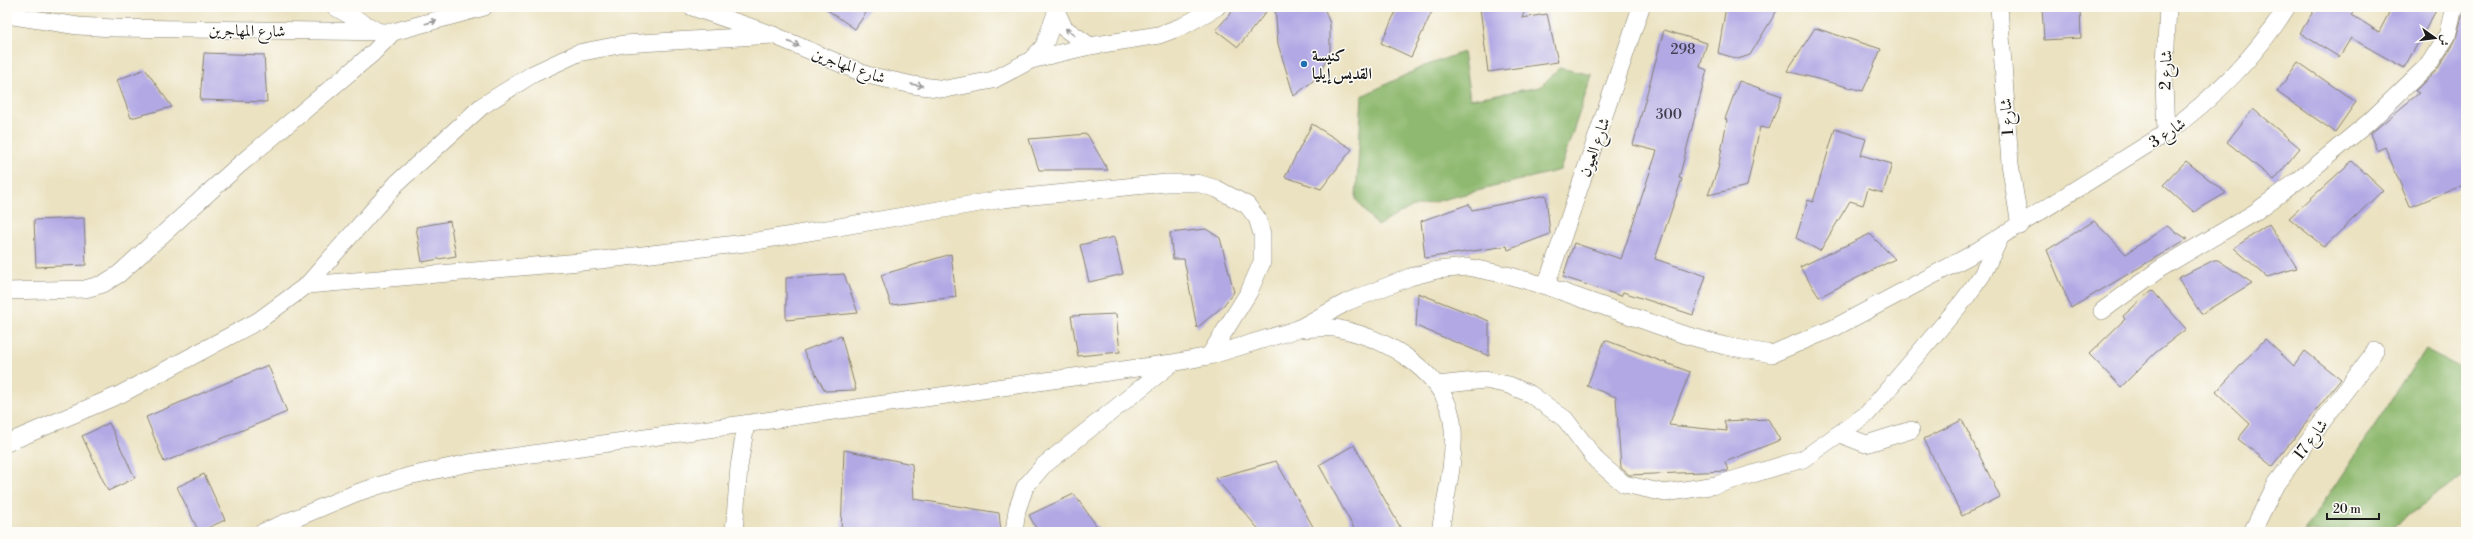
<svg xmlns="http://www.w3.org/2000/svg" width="2473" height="539" viewBox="0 0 2473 539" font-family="'Libre Bodoni',Amiri,serif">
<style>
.forest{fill:#8fb970;stroke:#566a46}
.building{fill:#b1a8e4}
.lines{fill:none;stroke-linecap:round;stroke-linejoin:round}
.minor-casing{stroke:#847f6e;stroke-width:18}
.minor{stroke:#fff;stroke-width:17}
.oneway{stroke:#999}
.poi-dot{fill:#1f6fb2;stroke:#fdfcf7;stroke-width:1.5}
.labels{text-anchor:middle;stroke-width:3;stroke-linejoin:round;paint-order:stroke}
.number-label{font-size:14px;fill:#413f4e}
.street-label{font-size:16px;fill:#1c1c1c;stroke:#fdfcf7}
.poi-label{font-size:16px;font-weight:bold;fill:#1c1c1c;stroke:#fdfcf7;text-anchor:start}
</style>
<rect width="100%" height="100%" fill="#fdfcf7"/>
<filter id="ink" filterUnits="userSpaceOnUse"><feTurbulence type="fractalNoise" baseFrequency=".025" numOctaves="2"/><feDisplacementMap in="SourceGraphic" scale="8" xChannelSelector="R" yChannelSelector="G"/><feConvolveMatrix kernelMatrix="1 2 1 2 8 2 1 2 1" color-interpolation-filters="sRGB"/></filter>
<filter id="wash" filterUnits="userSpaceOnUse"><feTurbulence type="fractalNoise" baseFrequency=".012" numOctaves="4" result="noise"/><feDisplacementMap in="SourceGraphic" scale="16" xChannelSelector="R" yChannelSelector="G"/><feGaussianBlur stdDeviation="0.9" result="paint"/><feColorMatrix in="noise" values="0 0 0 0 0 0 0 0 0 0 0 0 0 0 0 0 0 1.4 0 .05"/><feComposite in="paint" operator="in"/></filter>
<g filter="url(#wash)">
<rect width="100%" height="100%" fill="#ebe2c1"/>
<g class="forest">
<polygon points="1463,52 1470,99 1540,87 1559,68 1592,75 1560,170 1410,208 1377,226 1356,199 1362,96 1422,67"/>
<polygon points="2425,349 2466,370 2466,474 2384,532 2304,532"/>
</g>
<g id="blocks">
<g class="building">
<polygon points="823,7 870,7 855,29"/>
<polygon points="1236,7 1270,7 1238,47 1216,30"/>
<polygon points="1275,7 1324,7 1330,24 1330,51 1318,77 1294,96 1278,44"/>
<polygon points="1398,7 1434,7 1411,57 1381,43"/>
<polygon points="1480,7 1526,7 1522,18 1547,14 1558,62 1488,72"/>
<polygon points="1726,7 1779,7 1750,55 1738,59 1718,53"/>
<polygon points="2042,7 2080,7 2081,38 2044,40"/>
<polygon points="2316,7 2357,7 2352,15 2379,32 2392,7 2438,7 2404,68 2351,38 2339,57 2300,33"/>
<polygon points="2466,10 2466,184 2410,207 2385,147 2377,151 2370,134 2419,93 2415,91 2437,70 2455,41 2462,17"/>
<polygon points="1815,28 1881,49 1863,91 1787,71"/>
<polygon points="1664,30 1707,43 1700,67 1707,70 1679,178 1682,179 1655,259 1706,276 1693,315 1623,292 1621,296 1563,277 1574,243 1621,259 1657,151 1633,145"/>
<polygon points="204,53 264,55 267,102 200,100"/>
<polygon points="2298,62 2356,102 2335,132 2277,92"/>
<polygon points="145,69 172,107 131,118 117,80"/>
<polygon points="1739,81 1782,96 1769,129 1760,127 1747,186 1708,195 1718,169 1727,120 1725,119"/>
<polygon points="2253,109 2300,148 2274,180 2227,142"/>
<polygon points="1312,124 1352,149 1321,189 1285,177"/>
<polygon points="1835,129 1866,139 1861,155 1892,164 1883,193 1868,189 1863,205 1850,201 1820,251 1796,238 1808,200 1813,202"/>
<polygon points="1087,134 1108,170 1039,170 1029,139"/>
<polygon points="2186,161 2226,193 2194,212 2163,185"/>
<polygon points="2352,161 2383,190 2324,247 2289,218"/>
<polygon points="1546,195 1550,234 1508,250 1507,246 1425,258 1421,221 1469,204 1472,210"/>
<polygon points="84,218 86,265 36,267 34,220"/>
<polygon points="450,221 456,256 422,262 416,227"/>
<polygon points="2094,221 2126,254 2167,226 2187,239 2071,308 2047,250"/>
<polygon points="2269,224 2297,268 2267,277 2234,248"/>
<polygon points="1206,229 1220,238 1234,292 1223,306 1197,328 1184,259 1173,259 1170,233"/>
<polygon points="1870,234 1895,259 1819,297 1800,267"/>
<polygon points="1114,237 1123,274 1089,282 1080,245"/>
<polygon points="951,254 956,297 891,305 881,275"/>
<polygon points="2214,260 2218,260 2252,283 2201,314 2178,278"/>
<polygon points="844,274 858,313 786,320 786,278"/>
<polygon points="2152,290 2186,329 2155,353 2121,387 2089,354 2125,319 2123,316"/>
<polygon points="1418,293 1489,321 1489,356 1416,326"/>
<polygon points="1116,314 1120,352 1078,356 1071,316"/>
<polygon points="841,336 856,390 825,391 803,351"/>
<polygon points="2265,339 2294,366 2305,351 2341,379 2272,466 2238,439 2250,424 2216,392"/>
<polygon points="1605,340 1690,372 1669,425 1727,431 1724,421 1768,419 1780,440 1725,462 1728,471 1629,475 1621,468 1616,397 1587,386"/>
<polygon points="268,365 287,412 164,462 146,417"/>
<polygon points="1962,420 2000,497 1962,516 1924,439"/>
<polygon points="109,423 135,478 108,491 82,436"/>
<polygon points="1354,445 1403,532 1356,532 1319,465"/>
<polygon points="844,450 912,464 914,499 999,513 1001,532 841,532"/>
<polygon points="1276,461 1316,532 1261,532 1215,478"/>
<polygon points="204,474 225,520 199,532 177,487"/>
<polygon points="1074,494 1101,532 1038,532 1029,515"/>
</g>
</g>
</g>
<g filter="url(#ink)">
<use href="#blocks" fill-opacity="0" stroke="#847f6e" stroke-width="1"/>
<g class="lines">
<defs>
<g id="minor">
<polyline points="335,7 377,31"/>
<polyline points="692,7 773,35 867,75 913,85 946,89 993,80 1031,60 1043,57 1090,46 1159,35 1183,26 1217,7"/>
<polyline points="1999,7 2010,164 2020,226"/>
<polyline points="1055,8 1064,28 1090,46"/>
<polyline points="7,15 78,26 114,28 393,32 484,7"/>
<polyline points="1031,60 1044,46 1056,13"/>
<polyline points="2166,133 2164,84 2168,7"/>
<polyline points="307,285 592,261 745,243 1003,199 1166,183 1197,183 1217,189 1247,205 1257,218 1262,234 1262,262 1249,292 1209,356"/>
<polyline points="1546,286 1641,7"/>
<polyline points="7,291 85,289 103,284 119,274 239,165 373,53 393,32"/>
<polyline points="2102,311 2161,268 2254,213 2300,179 2369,122 2429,64 2447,36 2454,7"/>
<path d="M1300 329C1312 329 1327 326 1340 329 1388 339 1450 374 1453 429 1455 463 1445 499 1440 532"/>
<polyline points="1437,385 1485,380 1509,385 1530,394 1565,419 1597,461 1624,484 1665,493 1716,485 1803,459 1867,414 1964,300 1982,275 2000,238"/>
<polyline points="1840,434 1866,444 1911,430"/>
<polyline points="7,443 121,394 258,321 307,285 397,183 482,106 533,74 578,53 624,44 773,35"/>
<path d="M263 532 356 493 409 476 469 463 1172 363 1209 356 1298 329 1347 302 1410 277 1437 270 1467 267 1507 275 1546 286 1682 334 1725 346 1772 354 1834 328 1969 256 2166 133C2213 99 2256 56 2287 7"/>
<polyline points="734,532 739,467 746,424"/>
<polyline points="1014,532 1017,510 1025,487 1043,466 1171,364"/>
<polyline points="2252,532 2276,484 2375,351"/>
</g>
</defs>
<use href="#minor" class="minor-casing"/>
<use href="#minor" class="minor"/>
</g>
<defs><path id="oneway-shaft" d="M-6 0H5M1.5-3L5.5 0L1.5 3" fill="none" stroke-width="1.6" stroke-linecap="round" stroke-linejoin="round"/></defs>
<g class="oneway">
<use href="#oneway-shaft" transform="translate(431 22) rotate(-16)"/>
<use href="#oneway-shaft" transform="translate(1070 32) rotate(-140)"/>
<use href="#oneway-shaft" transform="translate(794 44) rotate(23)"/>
<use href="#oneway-shaft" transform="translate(917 85) rotate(8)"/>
</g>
</g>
<circle class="poi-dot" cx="1304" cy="64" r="4"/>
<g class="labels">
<g class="number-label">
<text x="1683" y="54">298</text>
<text x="1669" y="119">300</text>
</g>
<g class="street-label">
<text transform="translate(247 30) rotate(1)" y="6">شارع المهاجرين</text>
<text transform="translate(849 65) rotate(20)" y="6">شارع المهاجرين</text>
<text transform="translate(2165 70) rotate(-88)" y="6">شارع 2</text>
<text transform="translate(2006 117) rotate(-94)" y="6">شارع 1</text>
<text transform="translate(2167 132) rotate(-34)" y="6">شارع 3</text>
<text transform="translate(1594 147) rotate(-70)" y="6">شارع العيون</text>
<text transform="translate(2310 439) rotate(-53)" y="6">شارع 17</text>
</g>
<g class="poi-label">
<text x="1312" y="61">كنيسة<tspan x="1312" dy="18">القديس إيليا</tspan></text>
</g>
</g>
<rect width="2473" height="539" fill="none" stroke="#fdfcf7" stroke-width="24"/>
<g transform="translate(2435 38) rotate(104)" stroke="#fdfcf7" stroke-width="3" paint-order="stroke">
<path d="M0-3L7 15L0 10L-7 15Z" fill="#1c1c1c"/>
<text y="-6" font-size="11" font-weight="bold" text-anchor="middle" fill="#1c1c1c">ش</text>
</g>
<path d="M2327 513v6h52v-6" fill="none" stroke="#1c1c1c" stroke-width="2"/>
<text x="2333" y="513" font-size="12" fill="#1c1c1c" stroke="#fdfcf7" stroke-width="3" paint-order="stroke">20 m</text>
</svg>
